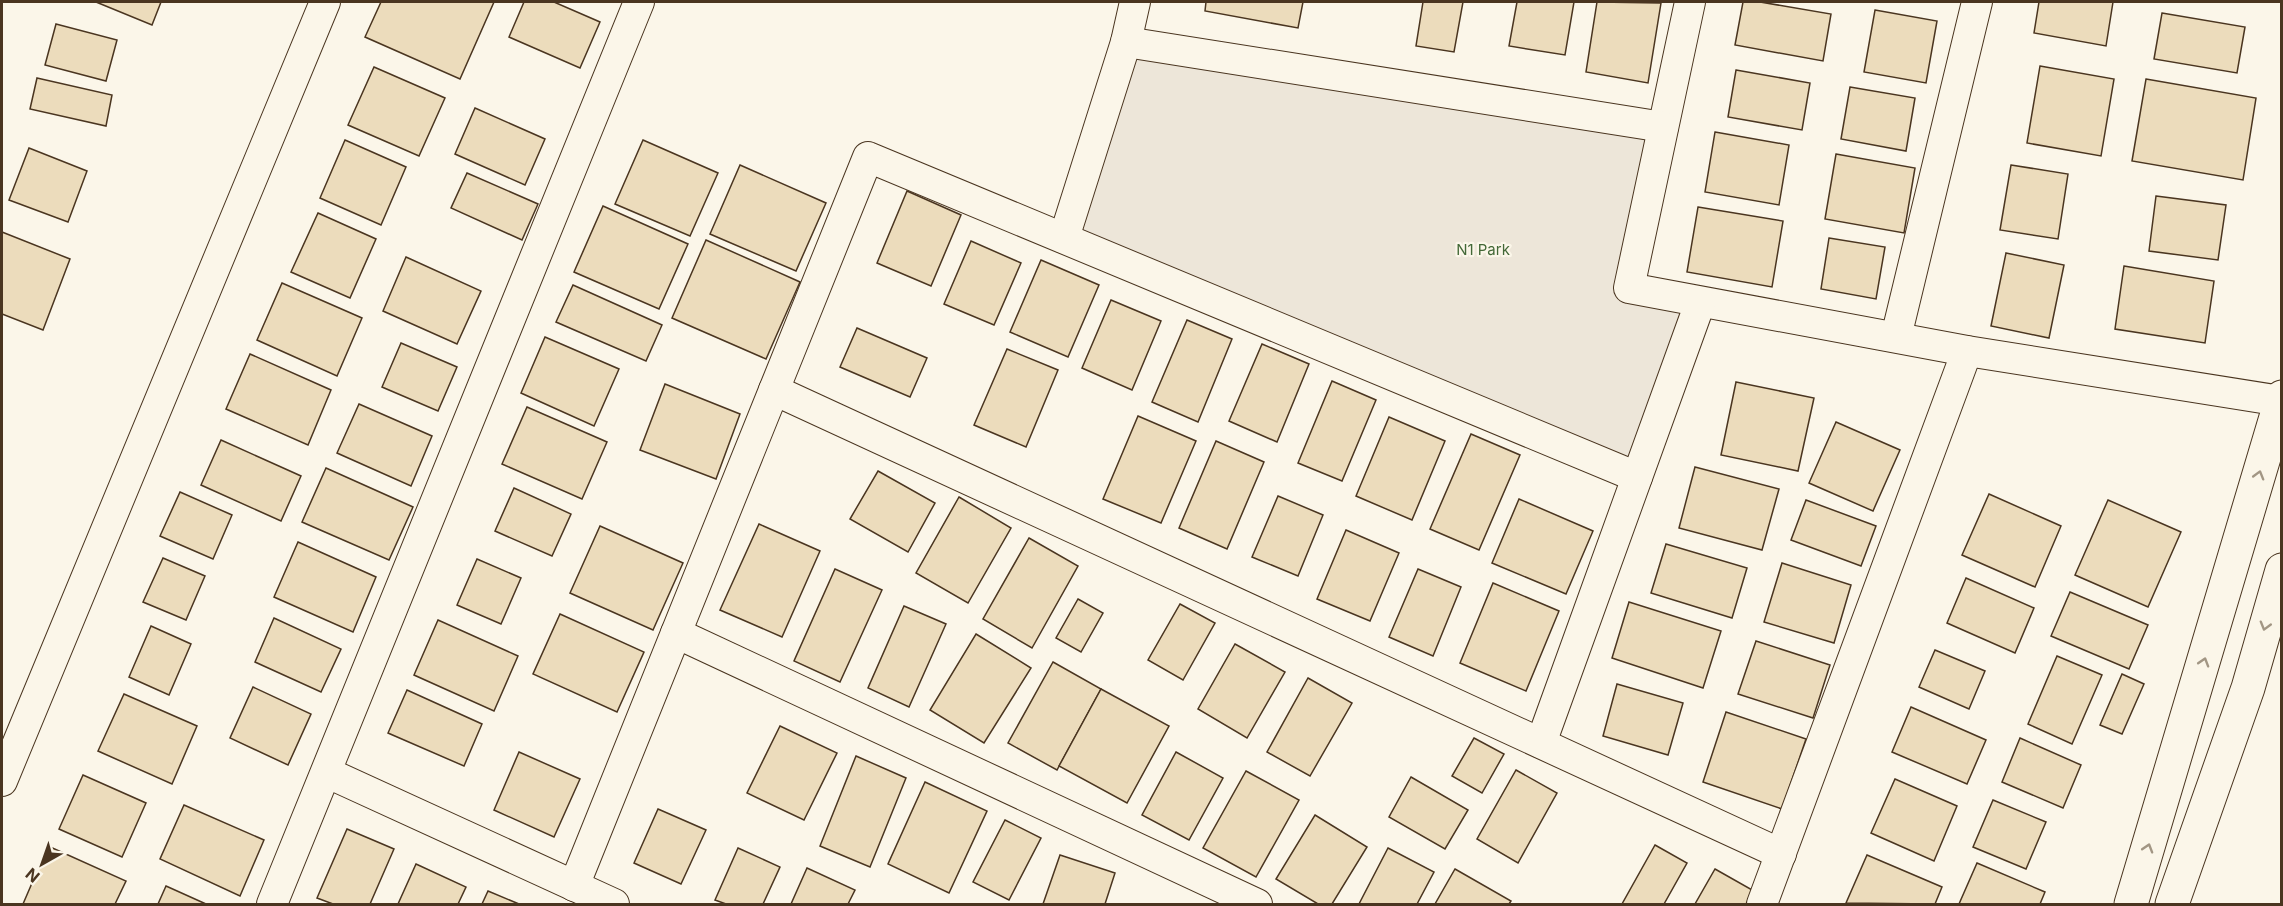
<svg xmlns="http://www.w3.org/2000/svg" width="2283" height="906" viewBox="0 0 2283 906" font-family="Inter,sans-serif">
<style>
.green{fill:#ede6d9;stroke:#887966;stroke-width:1.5}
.building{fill:#ecdcbc;stroke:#4a3520;stroke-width:1.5}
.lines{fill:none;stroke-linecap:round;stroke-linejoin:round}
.minor-casing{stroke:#4a3520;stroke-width:32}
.tertiary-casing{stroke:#4a3520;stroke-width:35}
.minor{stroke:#fbf6e9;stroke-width:30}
.tertiary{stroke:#fbf6e9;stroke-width:33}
.oneway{stroke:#a29684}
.labels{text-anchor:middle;stroke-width:4.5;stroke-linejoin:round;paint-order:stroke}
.park-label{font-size:15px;fill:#436837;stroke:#fbf6e9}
</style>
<rect width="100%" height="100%" fill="#fbf6e9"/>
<polygon class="green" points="1126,42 1663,127 1629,288 1700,303 1637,477 1064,238"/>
<g class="building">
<polygon points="96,2 161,2 152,25"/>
<polygon points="381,2 494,2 460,79 365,37"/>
<polygon points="524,2 554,2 600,22 580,68 509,37"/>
<polygon points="1206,2 1303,2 1298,28 1205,11"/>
<polygon points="1423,2 1463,2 1454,52 1416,46"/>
<polygon points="1517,2 1574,2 1565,55 1509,46"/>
<polygon points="1597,2 1661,3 1648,83 1586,72"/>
<polygon points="1743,2 1760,2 1831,14 1823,61 1735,45"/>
<polygon points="2039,2 2113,2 2106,46 2034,33"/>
<polygon points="1875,10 1937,21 1926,83 1864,72"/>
<polygon points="2162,13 2245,27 2237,73 2154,59"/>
<polygon points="56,24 117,40 106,81 45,65"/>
<polygon points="2040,66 2114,79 2101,156 2027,143"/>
<polygon points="374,67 445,98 419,156 348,125"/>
<polygon points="1736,70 1810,83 1802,130 1728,117"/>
<polygon points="37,78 112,95 106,126 30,109"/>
<polygon points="2146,79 2256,98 2243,180 2132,161"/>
<polygon points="1850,87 1915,98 1906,151 1841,139"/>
<polygon points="475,108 545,139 525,185 455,154"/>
<polygon points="1715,132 1789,145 1779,205 1705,192"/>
<polygon points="345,140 406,167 381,225 320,198"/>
<polygon points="643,140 718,173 690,236 615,204"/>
<polygon points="29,148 87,171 68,222 9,200"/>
<polygon points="1836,154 1915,168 1904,233 1825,219"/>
<polygon points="740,165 826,203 796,271 710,234"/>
<polygon points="2011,165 2068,174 2058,239 2000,230"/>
<polygon points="467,173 538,204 522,240 451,208"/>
<polygon points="907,191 961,215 931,286 877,263"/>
<polygon points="2156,196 2226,205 2218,260 2149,251"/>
<polygon points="603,206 688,244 659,309 574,272"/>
<polygon points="1698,207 1783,221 1772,287 1687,272"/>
<polygon points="318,213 376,239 350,298 291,272"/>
<polygon points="2,232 70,259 43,330 2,314"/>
<polygon points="1829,238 1885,247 1876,299 1821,289"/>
<polygon points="706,240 800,282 766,359 672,318"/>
<polygon points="971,241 1021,263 994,325 944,304"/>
<polygon points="2006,253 2064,265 2049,338 1991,326"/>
<polygon points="406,257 481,291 457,344 383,311"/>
<polygon points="1041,260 1099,285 1068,357 1010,332"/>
<polygon points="2124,266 2214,281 2205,343 2115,329"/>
<polygon points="282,283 362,318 337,376 257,340"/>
<polygon points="573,285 662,325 646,361 556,322"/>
<polygon points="1111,300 1161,321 1132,390 1082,368"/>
<polygon points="1187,320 1232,339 1198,422 1152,402"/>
<polygon points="857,328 927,358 910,397 840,367"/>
<polygon points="545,337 619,369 594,426 521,393"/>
<polygon points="401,343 457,367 438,411 382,387"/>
<polygon points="1262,344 1309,364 1277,442 1229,421"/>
<polygon points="1007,349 1058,370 1026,447 974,425"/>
<polygon points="250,354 331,390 308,445 226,409"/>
<polygon points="1332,381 1376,400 1342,481 1298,463"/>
<polygon points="1736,382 1814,398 1798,471 1721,455"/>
<polygon points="665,384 740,414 716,479 640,450"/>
<polygon points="359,404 432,436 411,486 337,453"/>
<polygon points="527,407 607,442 582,499 502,464"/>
<polygon points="1138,416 1196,441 1161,523 1103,499"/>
<polygon points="1389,417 1445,441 1412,520 1356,496"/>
<polygon points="1836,422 1900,450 1873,511 1809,483"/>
<polygon points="1471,434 1520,455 1479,550 1430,529"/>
<polygon points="221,440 301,476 281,521 201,485"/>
<polygon points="1216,441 1264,462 1227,549 1179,528"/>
<polygon points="1695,467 1779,489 1762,550 1679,528"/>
<polygon points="326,468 413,507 389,560 302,522"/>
<polygon points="878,471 935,503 908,552 850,519"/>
<polygon points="514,488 571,514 552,556 495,531"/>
<polygon points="180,492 232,515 213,559 160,536"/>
<polygon points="1989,494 2061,526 2035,587 1962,555"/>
<polygon points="1278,496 1323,515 1298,576 1252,557"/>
<polygon points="959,497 1011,528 968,603 916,573"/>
<polygon points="1519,499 1593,531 1566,594 1492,563"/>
<polygon points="1806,500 1876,526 1861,566 1791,540"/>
<polygon points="2108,500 2181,532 2148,607 2075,575"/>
<polygon points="759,524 820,551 782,637 720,610"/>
<polygon points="600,526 683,563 653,630 570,593"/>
<polygon points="1346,530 1399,553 1370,621 1317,599"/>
<polygon points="1029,538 1078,566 1032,648 983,619"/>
<polygon points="298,542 376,577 353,632 274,597"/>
<polygon points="1666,544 1747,568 1732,618 1651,593"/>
<polygon points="163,558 205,576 186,620 143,602"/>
<polygon points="477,559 521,578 501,624 457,605"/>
<polygon points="1782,563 1851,585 1834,643 1764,622"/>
<polygon points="835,569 882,590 840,682 794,661"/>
<polygon points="1418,569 1461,587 1433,656 1389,637"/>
<polygon points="1966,578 2034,608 2015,653 1947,623"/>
<polygon points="1493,583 1559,611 1526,691 1460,663"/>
<polygon points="2070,592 2148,625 2129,669 2051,636"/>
<polygon points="1078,599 1103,613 1081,652 1056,638"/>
<polygon points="1629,602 1721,631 1703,688 1612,658"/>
<polygon points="1180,604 1215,623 1183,680 1148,660"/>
<polygon points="904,606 946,624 909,707 868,688"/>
<polygon points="560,614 644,652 617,712 533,674"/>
<polygon points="274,618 341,649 321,692 255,662"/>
<polygon points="438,620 518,656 494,711 414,675"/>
<polygon points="151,626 191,644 169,695 129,677"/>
<polygon points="976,634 1031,668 984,743 930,710"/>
<polygon points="1756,641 1830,665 1813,718 1738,694"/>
<polygon points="1235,644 1285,672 1247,738 1198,709"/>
<polygon points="1935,650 1985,671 1969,709 1919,687"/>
<polygon points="2057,656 2102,675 2072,744 2028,724"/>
<polygon points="1053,662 1101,689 1057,770 1008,743"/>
<polygon points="2122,674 2144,684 2122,734 2100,725"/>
<polygon points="1308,678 1352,703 1310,776 1267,752"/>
<polygon points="1617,684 1683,703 1668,755 1603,736"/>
<polygon points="253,687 311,714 288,765 230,738"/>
<polygon points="1101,689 1169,726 1127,803 1059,766"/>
<polygon points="407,690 482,724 464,766 388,733"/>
<polygon points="124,694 197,726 172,784 98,751"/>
<polygon points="1911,707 1986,740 1967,784 1892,752"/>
<polygon points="1726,712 1806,739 1782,809 1703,782"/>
<polygon points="780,726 837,753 804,820 747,793"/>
<polygon points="1474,738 1504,754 1482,793 1452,776"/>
<polygon points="2020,738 2081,765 2063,808 2002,782"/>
<polygon points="519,752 580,779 554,837 494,810"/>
<polygon points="1176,752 1223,778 1189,840 1142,815"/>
<polygon points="856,756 906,778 870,867 820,846"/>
<polygon points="1516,770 1557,793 1518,863 1477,839"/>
<polygon points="1246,771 1299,800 1256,877 1203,848"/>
<polygon points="83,775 146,803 122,857 59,829"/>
<polygon points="1411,777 1468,810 1445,849 1389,817"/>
<polygon points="1895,779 1957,806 1934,861 1871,833"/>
<polygon points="925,782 987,811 949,893 888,864"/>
<polygon points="1993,800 2046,822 2026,869 1973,847"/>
<polygon points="184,805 264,840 240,896 160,859"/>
<polygon points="658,809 706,830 681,884 634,863"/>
<polygon points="1315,815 1367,847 1332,904 1318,904 1276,879"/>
<polygon points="1005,820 1041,838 1009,900 973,882"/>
<polygon points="347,829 394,849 370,904 333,904 317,898"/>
<polygon points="1655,845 1687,863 1664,904 1622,904"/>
<polygon points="48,846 126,881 115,904 23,904"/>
<polygon points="738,848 780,867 763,904 726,904 715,900"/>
<polygon points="1388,848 1434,872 1417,904 1359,904"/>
<polygon points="1060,855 1115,873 1105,904 1043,904"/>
<polygon points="1867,855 1942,887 1935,904 1846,903"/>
<polygon points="1977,863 2045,892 2040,904 1959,904"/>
<polygon points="416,864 466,887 458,904 398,904"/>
<polygon points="807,868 855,890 848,904 791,904"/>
<polygon points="1455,869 1511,901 1509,904 1435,904"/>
<polygon points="1715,869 1754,891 1746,904 1695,904"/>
<polygon points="166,886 206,904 158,904"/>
<polygon points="488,891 519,904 482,904"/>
</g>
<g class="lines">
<defs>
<g id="minor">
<polyline points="1690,2 1629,288 1967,351 2281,401"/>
<polyline points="1126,42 1663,127"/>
<polyline points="1064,238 1126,42 1135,2"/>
<polyline points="1896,337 1977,2"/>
<polyline points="774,390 1781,854"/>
<polyline points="676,633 1257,904"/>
<polyline points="1541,743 1700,303"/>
<polyline points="328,773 614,904"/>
<polyline points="2,781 325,2"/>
<polyline points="574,886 868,157 1637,477"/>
<polyline points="272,904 639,2"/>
<polyline points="1762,904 1967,351"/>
</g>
<g id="tertiary">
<polyline points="2131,904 2282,397"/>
<polyline points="2172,904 2248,688 2282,570"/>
</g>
</defs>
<use href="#minor" class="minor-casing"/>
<use href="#tertiary" class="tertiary-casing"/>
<use href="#minor" class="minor"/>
<use href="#tertiary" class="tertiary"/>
</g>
<defs><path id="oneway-chevron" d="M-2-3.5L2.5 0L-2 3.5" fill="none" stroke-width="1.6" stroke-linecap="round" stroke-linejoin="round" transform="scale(1.5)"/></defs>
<g class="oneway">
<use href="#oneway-chevron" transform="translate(2259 475) rotate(-74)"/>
<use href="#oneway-chevron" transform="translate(2265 626) rotate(106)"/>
<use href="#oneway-chevron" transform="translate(2204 662) rotate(-73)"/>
<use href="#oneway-chevron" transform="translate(2148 848) rotate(-73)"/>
</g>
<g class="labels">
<g class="park-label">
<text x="1483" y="255">N1 Park</text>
</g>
</g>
<rect width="2283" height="906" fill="none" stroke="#4a3520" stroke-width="6"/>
<g transform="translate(42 864) rotate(220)" stroke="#fbf6e9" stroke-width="4.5" paint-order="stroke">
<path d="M0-4.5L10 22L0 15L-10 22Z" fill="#4a3520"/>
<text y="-9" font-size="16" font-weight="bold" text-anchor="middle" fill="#4a3520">N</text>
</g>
</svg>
